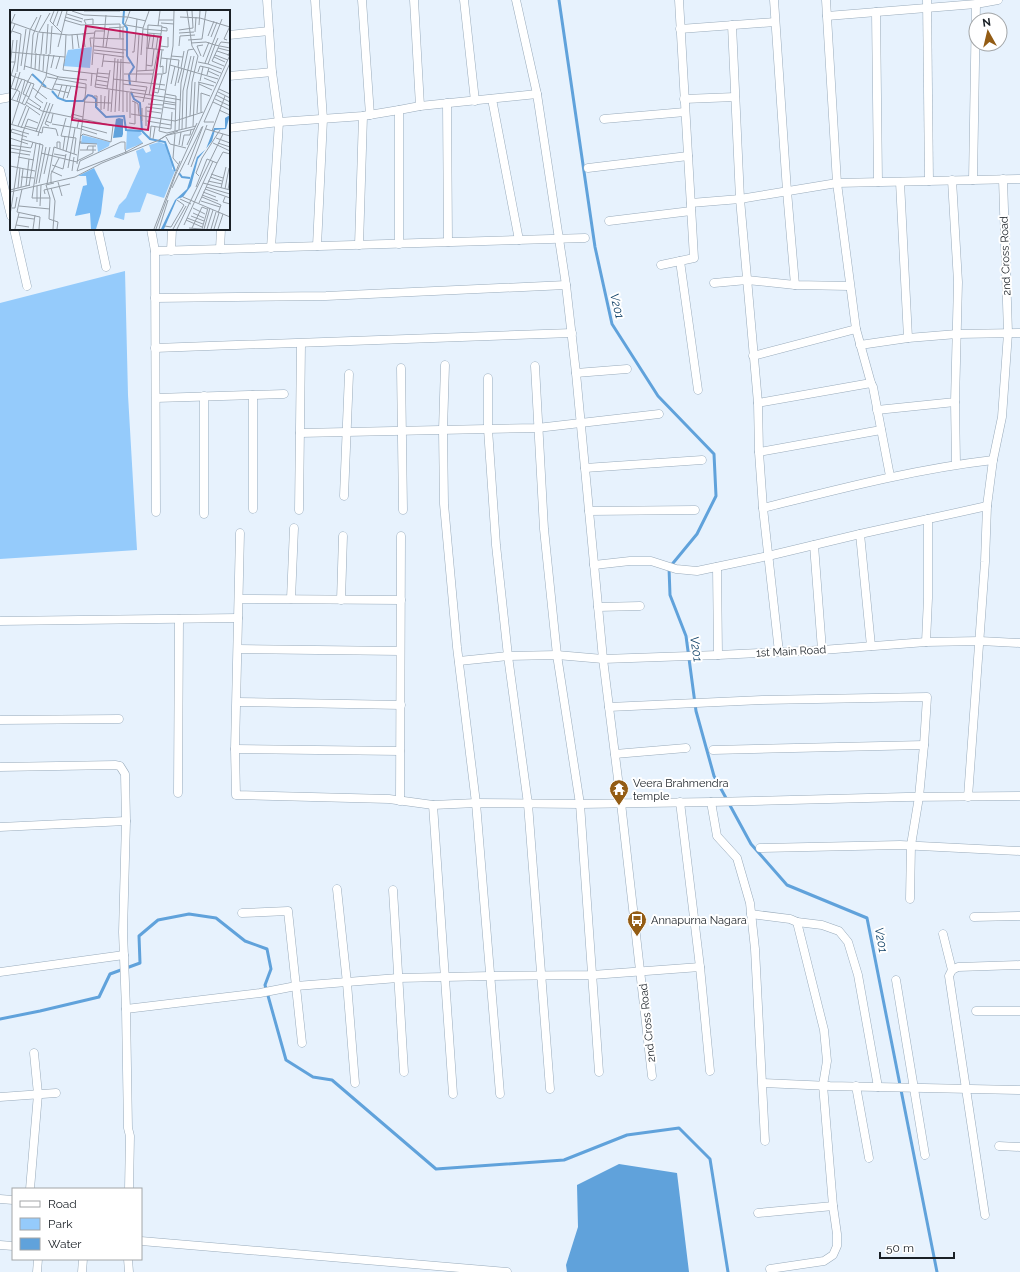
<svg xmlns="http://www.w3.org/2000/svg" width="1020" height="1272" viewBox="0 0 1020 1272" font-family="Raleway,sans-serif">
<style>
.green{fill:#95cbfb}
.water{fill:#60a2db}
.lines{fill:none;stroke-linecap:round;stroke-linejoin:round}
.stream{stroke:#60a2db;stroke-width:3}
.street-casing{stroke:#99abbb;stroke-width:9}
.street{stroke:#fff;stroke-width:8}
.labels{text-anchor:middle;stroke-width:4;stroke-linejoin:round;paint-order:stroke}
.street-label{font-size:11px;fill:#1a2026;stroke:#fff}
.poi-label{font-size:11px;fill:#1a2026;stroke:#fff;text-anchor:start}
.water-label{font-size:12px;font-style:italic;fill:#0f4066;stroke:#fff}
.inset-river{fill:none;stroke:#60a2db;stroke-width:2}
.inset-road{fill:none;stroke:#959ea7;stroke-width:1}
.view{fill:#c2185b;fill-opacity:0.15;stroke:#c2185b;stroke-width:2}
.inset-edge{fill:none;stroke:#1a2026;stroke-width:2}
</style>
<rect width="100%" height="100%" fill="#e7f2fd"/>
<polygon class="green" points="125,271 128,395 137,550 0,559 0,303"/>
<polygon class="water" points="619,1164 677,1173 689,1272 567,1272 566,1265 578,1227 577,1185"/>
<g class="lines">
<g class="stream">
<polyline points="559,0 595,247 612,324 658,396 714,454 716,496 697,534 669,568 670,595 686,636 696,711 714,776 751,844 787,885 867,918 937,1272"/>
<polyline points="0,1019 40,1011 99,997 110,974 140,963 139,936 158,920 189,914 216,918 245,941 267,949 271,969 265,985 286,1060 313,1077 332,1080 436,1169 564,1160 627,1135 679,1128 710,1159 728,1272"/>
</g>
<defs>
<g id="street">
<polyline points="267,0 272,72 279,122 271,248"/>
<polyline points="315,0 323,119 317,246"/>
<polyline points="362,0 370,115"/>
<polyline points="414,0 420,106"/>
<polyline points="464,0 475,101"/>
<polyline points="516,0 537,94 566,285 576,373 603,659 621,803 652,1076"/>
<polyline points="774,0 787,191 795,285"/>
<polyline points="826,0 837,183 856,329 871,383 873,387 890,476"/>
<polyline points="927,0 929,181"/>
<polyline points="876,12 878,182"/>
<polyline points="827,16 976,4 998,0"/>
<polyline points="732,25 740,199 758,403 759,452 763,508 779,652"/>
<polyline points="680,29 775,22"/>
<polyline points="229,35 269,31"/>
<polyline points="229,76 272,72"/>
<polyline points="0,99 11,97"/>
<polyline points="492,99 519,240"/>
<polyline points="684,99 735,97"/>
<polyline points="447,103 448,242"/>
<polyline points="399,110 399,244"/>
<polyline points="604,119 685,112"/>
<polyline points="229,128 279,122 363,116 399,110 420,106 537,94"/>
<polyline points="588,168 688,156"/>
<polyline points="0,170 11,216"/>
<polyline points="973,180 976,4"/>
<polyline points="900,182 908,338"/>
<polyline points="691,203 740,199 837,183 1020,179"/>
<polyline points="609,221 691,211"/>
<polyline points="14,229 27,286"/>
<polyline points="98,229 106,267"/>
<polyline points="151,229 155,251 156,512"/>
<polyline points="359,245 363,116"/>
<polyline points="220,249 221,229"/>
<polyline points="155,251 585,238"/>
<polyline points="171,251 172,229"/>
<polyline points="680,261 698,390"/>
<polyline points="661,265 694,258 679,0"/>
<polyline points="714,283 747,280 795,285 849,286"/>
<polyline points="155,298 326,296 566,285"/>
<polyline points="860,345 908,338 957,334 1020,333"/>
<polyline points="155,348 572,333"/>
<polyline points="753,356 856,329"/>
<polyline points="445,365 443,430 444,504 457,647 476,803 500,1094"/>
<polyline points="535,366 544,529 557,655 580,804 599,1072"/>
<polyline points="401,368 403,510"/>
<polyline points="576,373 627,369"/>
<polyline points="488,378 488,429 496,545 508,656 528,804 550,1089"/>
<polyline points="204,396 204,514"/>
<polyline points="156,398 284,394"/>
<polyline points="955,402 956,464"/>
<polyline points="758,403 871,383"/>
<polyline points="877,410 955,402 958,282 952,180"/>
<polyline points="300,433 537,428 659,414"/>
<polyline points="759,452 881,430"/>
<polyline points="585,468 702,460"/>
<polyline points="344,496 349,374"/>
<path d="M763 508C839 489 915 469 993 460"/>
<polyline points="253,509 253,395"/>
<polyline points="299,510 301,344"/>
<polyline points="589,511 695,510"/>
<polyline points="240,533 235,749 236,795 389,799 433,805 476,803 580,804 711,802 906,797 1020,796"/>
<polyline points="860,534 871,646"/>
<polyline points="814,545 822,650"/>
<polyline points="594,565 630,561 651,561 676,569 697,571 768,556 860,534 987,506"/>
<polyline points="717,567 718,655"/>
<polyline points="239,599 401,600"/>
<polyline points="291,599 294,528"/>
<polyline points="341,600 343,536"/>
<polyline points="598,607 640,606"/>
<polyline points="0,621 238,618"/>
<polyline points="926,642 928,598 928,519"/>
<polyline points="238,649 400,651"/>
<polyline points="459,661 508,656 557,655 603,659 718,655 822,650 926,642 980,641 1020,643"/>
<polyline points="237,702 401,705"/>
<polyline points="609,707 762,700 927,697 924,745 919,797 911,845 910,899"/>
<polyline points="0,720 119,719"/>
<polyline points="235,749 400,751"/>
<polyline points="713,750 924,745"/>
<polyline points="615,754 686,748"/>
<polyline points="0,767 115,765 120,766 125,774 126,821"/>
<polyline points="178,793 179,619"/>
<polyline points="968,797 985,562 987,506 993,460 1002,417 1008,333 1003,179"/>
<polyline points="400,801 401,536"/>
<polyline points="680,802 700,967 710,1071"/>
<polyline points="711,802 717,836 737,858 750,903 755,949 765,1141"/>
<polyline points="433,805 453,1094"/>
<polyline points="0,827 126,821 123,932 126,1009 128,1128 130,1136 129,1189"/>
<polyline points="760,848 900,845 1020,851"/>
<polyline points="337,889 347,983 355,1083"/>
<polyline points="393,890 404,1072"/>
<polyline points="242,913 288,911 302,1043"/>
<polyline points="751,914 790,919 797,922 824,1030 827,1061 823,1085 833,1206 758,1213"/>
<polyline points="974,917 1020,916"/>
<polyline points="797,922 822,925 839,931 848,942 858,975 878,1087"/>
<polyline points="943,934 952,970"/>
<polyline points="0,972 124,955"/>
<polyline points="896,980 925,1155"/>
<polyline points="126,1009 260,993 296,986 398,978 491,976 592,975 700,967"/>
<polyline points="976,1011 1020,1011"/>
<polyline points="763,1083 830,1086 1020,1090"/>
<polyline points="856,1086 869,1158"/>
<polyline points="0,1097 56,1093"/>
<polyline points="999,1146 1020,1147"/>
<polyline points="30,1189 38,1094 34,1053"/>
<polyline points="0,1199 13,1200"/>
<polyline points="985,1215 949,976 952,970 958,967 1020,965"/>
<polyline points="141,1241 507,1272"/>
<polyline points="0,1245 13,1246"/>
<polyline points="128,1259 129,1272"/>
<polyline points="770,1269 824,1261 833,1255 837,1246 837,1234 833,1206"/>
<polyline points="37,1272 38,1259"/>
<polyline points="82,1272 83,1259"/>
</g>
</defs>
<use href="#street" class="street-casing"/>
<use href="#street" class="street"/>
</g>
<defs>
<symbol id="temple-pin" viewBox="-11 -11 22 30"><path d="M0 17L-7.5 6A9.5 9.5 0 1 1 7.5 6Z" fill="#935c14" stroke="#fff"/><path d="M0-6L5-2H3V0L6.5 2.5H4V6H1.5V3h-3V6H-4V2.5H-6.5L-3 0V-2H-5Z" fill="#fff"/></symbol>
<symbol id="bus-pin" viewBox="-11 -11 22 30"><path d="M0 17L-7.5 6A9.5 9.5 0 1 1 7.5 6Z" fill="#935c14" stroke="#fff"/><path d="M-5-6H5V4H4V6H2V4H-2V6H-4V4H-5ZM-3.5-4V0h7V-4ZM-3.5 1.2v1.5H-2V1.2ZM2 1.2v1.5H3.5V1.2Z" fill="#fff"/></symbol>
</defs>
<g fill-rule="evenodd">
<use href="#temple-pin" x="608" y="778" width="22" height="30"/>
<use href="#bus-pin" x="626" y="909" width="22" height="30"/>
</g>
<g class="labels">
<g class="street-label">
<text transform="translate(1005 256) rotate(-92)" y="4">2nd Cross Road</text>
<text transform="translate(791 651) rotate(-3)" y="4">1st Main Road</text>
<text transform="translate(647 1023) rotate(-96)" y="4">2nd Cross Road</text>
</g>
<g class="poi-label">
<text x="633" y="787">Veera Brahmendra<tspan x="633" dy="13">temple</tspan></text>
<text x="651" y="924">Annapurna Nagara</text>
</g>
<g class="water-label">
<text transform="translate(617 306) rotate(76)" y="4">V201</text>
<text transform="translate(696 649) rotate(81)" y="4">V201</text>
<text transform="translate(881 940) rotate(79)" y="4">V201</text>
</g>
</g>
<g transform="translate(10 10)">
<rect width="220" height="220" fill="#e7f2fd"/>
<path d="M82 37 80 58 53 56 58 40ZM117 120H129L132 124 128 127 133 133 116 140ZM72 125 100 132 99 136 88 142 87 134H71ZM149 132 157 135 159 147 163 152 162 159 165 161 154 188 137 183 130 202 115 203 114 210 104 207 109 195 116 188 130 157 126 141 133 138 136 143 141 141 139 135Z" fill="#95cbfb"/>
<path d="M84 158 94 178 91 203 86 219H81L80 203 65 206 73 176 77 175 76 166H68Z" fill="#78baf4"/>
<path d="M220 105 216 119 205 120 202 131 188 149 181 176 173 187 167 189 154 219H151L165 190 177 179 187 147 196 139 204 118H215V108ZM109 108 113 109V124L112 127 103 128 106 109Z" fill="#60a2db"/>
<path class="inset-river" d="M114 1 113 13 117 18V46L124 57 119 65 120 75M22 64 36 77M42 81 48 88 56 91H73L78 85 82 86 86 89V97L96 107 114 106 116 120 131 121M121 82 124 89 130 93 132 121 140 129 155 132 165 161M169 163 172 167 180 168"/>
<path class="inset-road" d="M44 1 40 11 51 22M62 1 74 5 117 7M74 1H110M164 1 163 36 149 121 157 123 186 116M177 1 182 36 188 46 182 72M57 4 73 9M55 7 72 12M118 7 136 11M170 7 190 8 220 17M54 10 71 15 110 14V28M149 10H163M0 12 28 22 59 25 85 23M151 13 164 14M43 14 48 1M76 14 74 10 83 9V15M116 15 133 18M189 15 190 1M0 16 5 4M47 16 52 1M148 16 150 1M133 19 157 21V18L152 17M169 20 183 18 182 1M2 21 11 24 7 62M29 22 40 3M185 22 186 7M73 23 75 37M137 23 151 24M169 23 184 22M67 24 69 38M0 25 5 14M62 25 63 39M136 26H151M198 26 204 11M201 27 207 12M84 28 85 21H95M178 30 192 29 196 1M217 30 214 29 220 16M181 33 196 32 205 35 208 28M205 35 220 38M209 35 211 32 220 33M84 36 116 40M150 36 158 37V27M169 36 170 26 185 25M209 36 202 51 214 56M48 37 57 1M81 37 80 28 114 29M93 37 96 5M96 37 99 18 114 17 120 1M136 38 154 40M208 38 220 41 218 46M138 39 140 26M142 39 144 24M146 39 148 26M84 40 114 43M152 40 150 57 153 56V63M207 41 219 45M0 42 55 47 53 60 87 64M122 42H124L127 9M25 43 28 23M84 43 114 47M31 44 33 23M36 44 38 14M40 44 42 16M131 45 133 18 139 1M205 45 218 50M161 46 173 47M191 46 187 36 193 35M55 47 56 25M193 47 199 32M204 47 215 52M151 48 169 50 168 57M93 51 120 53M1 52H5L7 30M188 52 198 54 205 35M195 53 212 9M198 54 212 59M82 55 84 29M136 55 142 56 144 39M160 55 208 69M0 56 3 30M11 56 16 19M15 56 49 67 77 70M92 57 94 44M21 58 23 25 31 5M41 58 44 45M88 58 85 77 154 87M171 58 174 41M199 58 211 63M25 59 26 43M46 59 50 46M14 60 20 20 27 7M29 60 30 44M136 60 138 15 152 16 149 40M33 61 34 44M127 61 144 60M188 62 190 56 199 58 198 61M87 63 99 64M114 64H143M152 64 156 63 157 49M0 65 11 69 15 70 16 71H18V72L24 74 19 87 13 84 18 71 22 64M197 65 198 61 209 66M1 66 5 52M86 66 98 68M37 67 76 74V78M194 68 206 73M103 69 155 75M15 70 9 92 15 95 19 87M86 70 98 72M190 71 193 57M126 72 129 25M188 72 204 76M168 73 172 58M45 74 76 78 73 107M85 74 97 76M113 74 137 77 133 92M161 74 165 56M189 74 202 80M32 76 42 80 48 66M81 76 82 63M165 76 169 57M0 78 7 80 12 69M1 78 6 63M23 78 37 89M43 79 59 83M97 79 100 60M120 79 136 81M209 79 220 84M5 80 10 62M144 82 148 83 149 79 155 80M208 82 220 88M120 83V108M155 84 166 86 165 121M139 85 148 40M143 85 144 78 145 74 147 64H152L149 79 144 78M206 85 220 92M84 86H87V96M123 86 166 93M48 87 52 75M154 87 171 90M18 88 31 97 29 99M57 88 61 76M0 89 9 92 2 114M2 89 7 80 10 82 7 91M53 89 57 75M205 89 220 96M16 92 32 101 61 107M74 92 101 93M125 92 128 94 129 105M203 92 220 100M33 93 25 87 36 67 39 44M153 93 166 95M12 94 21 73M138 94 153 95M16 95 30 105M153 97 165 99M132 98V111M94 99 95 86M91 100V85M209 100 220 105M98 101 99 80M109 101 111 49M137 101 151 103M101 102 105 48M105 102 108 49M113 102V18M117 102V82M191 102V83L200 86M187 103 189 72M62 104 61 107 72 110M121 104 165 111 193 102M180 106 182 72M56 108 51 126 66 128 64 144M69 109 67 118 71 119M72 109 100 115M36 111 41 113 43 104M137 111 161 115M204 112H194L220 53M119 113 125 114V92L122 91M0 114 29 122 40 93M42 114 67 118M8 116 16 96M15 116 27 119M39 116 35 114 43 94M71 116 97 123M136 116V97L152 99M183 116 185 72M11 118 19 98M176 118 177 80 184 46M71 119 87 124M172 119 173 81 181 46M196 119 220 126M169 120 171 73 178 40 184 39M168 121 157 125 149 130 157 125H158L184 119M202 121 215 86M1 122 2 119 19 124M1 122 17 127M26 122 37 92M165 124 163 148 168 154M28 126 29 122 32 123 33 117 46 119 48 126M71 126 73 124 101 132 103 116M156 127 160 134 176 138M0 128 18 134M140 128 141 116 161 119 162 102M206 128 220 133M11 129 33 135 26 174M143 129 145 117M71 131 70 133 87 134M30 133 22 188H40M203 133 220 141M208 133 220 137M0 135 21 138 23 132M169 135 171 122M177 135 187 113M172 136 174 125H180L181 120M0 138 21 142M47 138V132H50V139M53 140 55 126M70 140H86M77 140 78 136H86M0 142 20 145M56 142 62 108M31 143 67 152M116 143V142L115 139V132H111L70 151 67 161 116 142 133 133M44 144 56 146M8 147 24 150M67 151 83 143V136M67 154 73 107 62 104 67 77M42 155 53 159 56 144M178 155 193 116M0 156 25 161M181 157 197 115M58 158 65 118M41 161 52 166M62 161 64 147M34 164 40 137M201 164 213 168M189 166 186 163 192 148 210 120M11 167 24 168M200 167 212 171M198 171 212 174M48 172 52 186M29 173 36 137M41 173V164L49 148M44 173 36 175 40 188 39 209 48 212 47 219M193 173 220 180M37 174 44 137 67 145M16 176 19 149M19 176 26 133M11 177 13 159M186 177 197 149 207 153M196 177 220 184M8 178 10 158M41 178 45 191 43 219M162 178 192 117M211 178 216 157M12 179 7 202 30 207 29 219M195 179 220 188M215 179 219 158M0 180 20 175M218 180 220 168M0 182 65 167 92 153 149 130M193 182 206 187M35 184 34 180 60 174M192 185 208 191M173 187 220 207M192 187 211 195 208 203M215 187 213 192 220 194M170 189 181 194M191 191 210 197M27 192V176M189 193 207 153 213 142 220 144M9 196 40 199M30 196 31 175M2 198H5L7 187M183 198 195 204M183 203 194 208M0 205 13 122 18 109 28 113M181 206 194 211M8 207 24 209M177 208 193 214M176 210 192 217M6 215 19 217M174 215 203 151M155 216 161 217 174 195 167 190M179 218 191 219M182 218 192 197 197 199M5 219 9 203M23 219 25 205M144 219 170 151M146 219 165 166 220 45M149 219 158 190M163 219 176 196M167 219 213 124M192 219 198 198M194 219 200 198M197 219 203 200M201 219 206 202M204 219 209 203M208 219 213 204"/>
<path class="view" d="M76 16 151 27 138 120 62 110Z"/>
<rect width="220" height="220" class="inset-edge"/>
</g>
<rect x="12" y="1188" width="130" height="72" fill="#ffffff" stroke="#a3a6a8"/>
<rect x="20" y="1201" width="20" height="6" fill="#ffffff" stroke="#a3a6a8"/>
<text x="48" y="1208" font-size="12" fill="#1a2026">Road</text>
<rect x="20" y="1218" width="20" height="12" fill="#95cbfb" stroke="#a3a6a8"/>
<text x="48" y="1228" font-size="12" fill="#1a2026">Park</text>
<rect x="20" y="1238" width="20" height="12" fill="#60a2db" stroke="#a3a6a8"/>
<text x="48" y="1248" font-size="12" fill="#1a2026">Water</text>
<g transform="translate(988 32) rotate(352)"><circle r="19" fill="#ffffff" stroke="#a3a6a8"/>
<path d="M0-3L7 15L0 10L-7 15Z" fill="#935c14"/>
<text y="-6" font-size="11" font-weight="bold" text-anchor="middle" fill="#1a2026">N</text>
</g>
<path d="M880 1252v6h74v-6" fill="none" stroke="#1a2026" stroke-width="2"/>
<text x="886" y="1252" font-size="12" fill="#1a2026" stroke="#ffffff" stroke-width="3" paint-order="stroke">50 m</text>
</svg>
